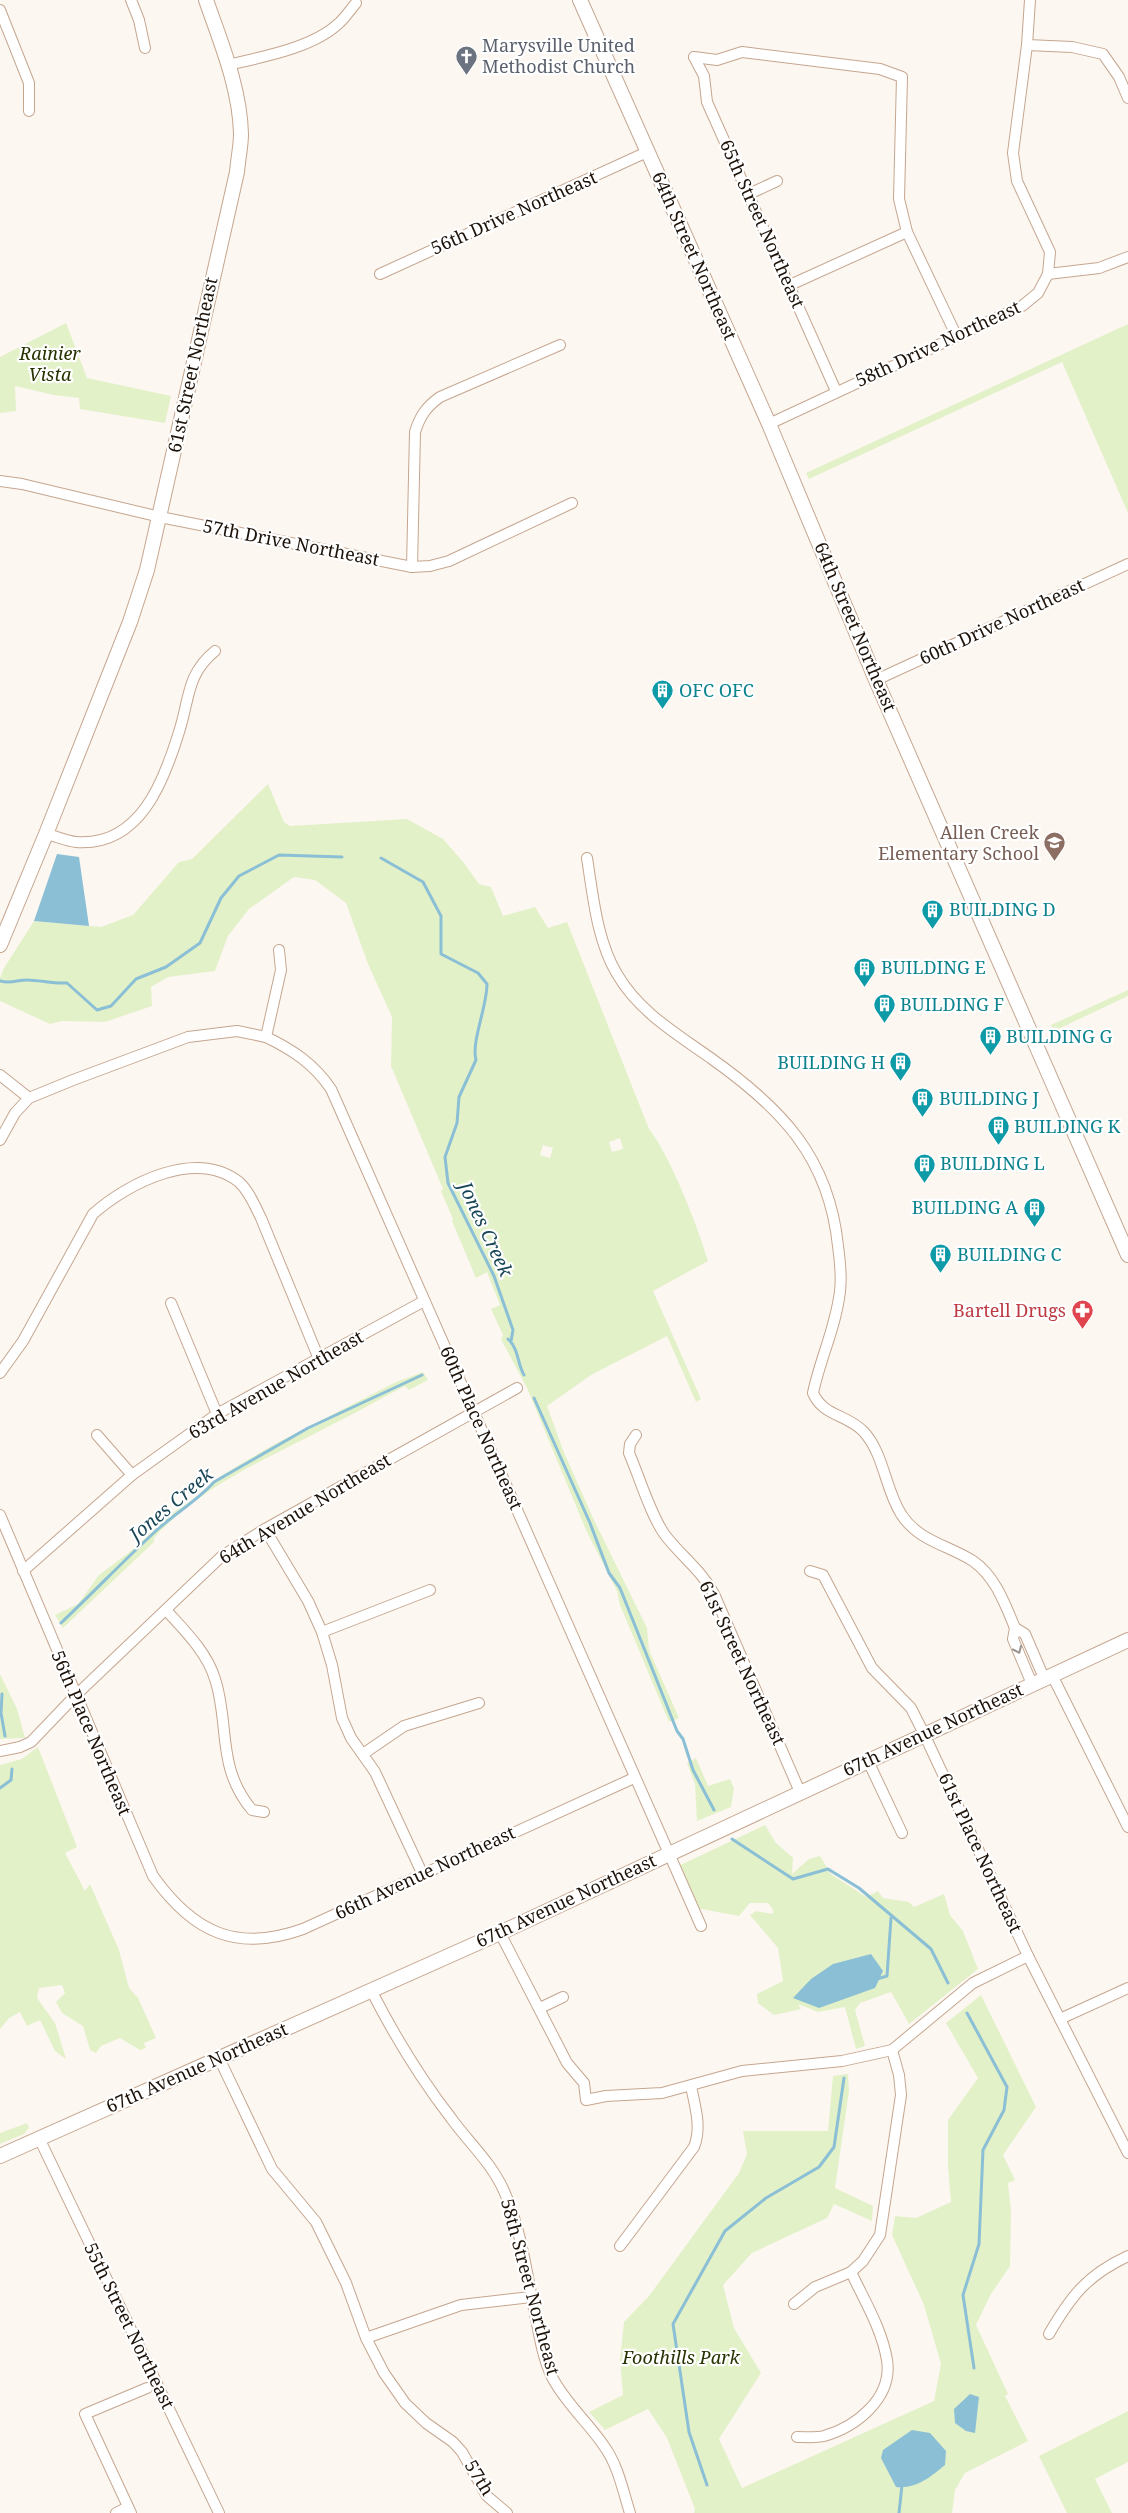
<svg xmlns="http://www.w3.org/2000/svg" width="1128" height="2513" viewBox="0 0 1128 2513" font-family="'Noto Serif',serif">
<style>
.green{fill:#e3f1c8;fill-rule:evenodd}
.water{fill:#8abfd6}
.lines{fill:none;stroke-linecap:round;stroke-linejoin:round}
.stream{stroke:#8abfd6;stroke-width:3}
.street-casing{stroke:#c5a68f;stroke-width:12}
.secondary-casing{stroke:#c5a68f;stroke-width:16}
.street{stroke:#fff;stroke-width:10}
.secondary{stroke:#fff;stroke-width:14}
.oneway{stroke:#999490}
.labels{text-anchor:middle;stroke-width:4.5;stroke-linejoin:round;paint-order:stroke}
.worship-label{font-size:18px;fill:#5b616d;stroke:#fff;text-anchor:start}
.street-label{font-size:18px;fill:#1c1209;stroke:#fff}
.park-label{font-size:18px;font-style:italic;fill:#263200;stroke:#fff}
.culture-label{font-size:18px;fill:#0d838f;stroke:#fff;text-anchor:start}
.education-label{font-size:18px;fill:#785e54;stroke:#fff;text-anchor:end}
.health-label{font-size:18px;fill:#be3a42;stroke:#fff;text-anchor:end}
.water-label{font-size:19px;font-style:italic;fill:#1a4758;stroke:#fff}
</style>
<rect width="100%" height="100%" fill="#fdf7f2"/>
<g class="green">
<polygon points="66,323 87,378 171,396 165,423 80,409 79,398 54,395 15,386 16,411 0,413 0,357"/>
<polygon points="1128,324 1128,513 1062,362 809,479 806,473"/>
<path d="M268 784 284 822 290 826 407 819 443 839 464 863 479 884 491 887 503 916 535 907 548 928 567 922 649 1129C670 1155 698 1227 708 1261L653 1291 701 1399 696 1402 667 1336 591 1375 547 1406 563 1450 593 1518 647 1628 649 1650 679 1718 669 1722 620 1605 617 1591 586 1530 527 1388 501 1339 503 1335 491 1309 500 1305 487 1272 476 1278 452 1221 453 1219 441 1191 443 1189 391 1066 392 1017 368 964 346 903 315 880 294 877 249 909 228 936 215 971 168 977 151 987 152 1006 105 1022 62 1021 50 1024 0 1001V978L4 968 34 921 101 927 133 915 179 862 192 859ZM620 1138 623 1149 612 1152 609 1142ZM543 1145 553 1148 550 1158 540 1155Z"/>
<polygon points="1128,990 1128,996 1054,1031 1051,1025"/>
<path d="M423 1372 428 1380 409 1390 405 1386C373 1403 342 1420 310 1436 255 1464 196 1491 154 1538V1542L63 1628 55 1615 78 1604 99 1575 136 1547 171 1514 203 1493 210 1484 224 1474 273 1445 396 1382Z"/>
<polygon points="0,1674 17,1709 25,1738 0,1739"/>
<polygon points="38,1747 77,1847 65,1853 85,1891 90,1884 119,1950 129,1988 138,1998 156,2038 144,2043 146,2048 140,2050 120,2038 101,2046 96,2053 90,2050 83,2026 62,2013 56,2002 65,1993 62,1985 39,1988 37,1998 55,2023 66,2059 55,2051 40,2020 27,2026 20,2012 9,2018 0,2029 0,1765 22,1759"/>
<polygon points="696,1758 708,1786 730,1779 734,1788 731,1807 697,1821 695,1784 687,1763"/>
<polygon points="765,1825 776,1843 793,1858 792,1874 809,1859 820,1856 831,1874 866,1897 878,1891 883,1898 909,1902 914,1907 944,1894 950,1915 963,1931 978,1969 909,2024 891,1992 860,2003 855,2010 865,2046 856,2049 845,2007 818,2012 798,2004 801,2009 774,2015 758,2003 757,1994 783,1981 778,1948 750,1915 756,1911 773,1914 773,1910 768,1903 750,1903 739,1916 696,1908 672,1869"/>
<polygon points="981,1995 1036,2107 1003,2155 1015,2180 1008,2183 1011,2211 1010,2266 991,2294 976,2325 1008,2394 1005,2396 1028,2441 965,2473 955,2490 952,2513 694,2513 695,2509 667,2438 648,2409 605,2430 589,2412 623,2395 620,2360 624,2322 649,2296 739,2173 747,2154 743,2131 828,2131 833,2076 848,2074 849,2091 835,2188 873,2206 872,2221 834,2204 827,2218 752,2253 723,2285 734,2328 761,2373 719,2439 742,2488 934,2401 941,2364 924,2305 892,2235 895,2216 916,2218 951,2202 948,2168 948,2120 978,2078 946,2023"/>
<polygon points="27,2123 29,2128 24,2134 0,2144 0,2133"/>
<polygon points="1128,2411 1128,2462 1095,2479 1112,2513 1067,2513 1039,2456"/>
</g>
<g class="water">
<polygon points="57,854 79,857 89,926 34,921"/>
<polygon points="871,1954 883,1971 875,1988 819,2008 793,1998 811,1979 833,1964"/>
<polygon points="970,2394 979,2397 975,2433 966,2431 955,2423 954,2409"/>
<path d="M912 2430 930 2433 946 2451 945 2465C930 2477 917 2489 896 2487L881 2458 883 2450Z"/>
</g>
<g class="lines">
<g class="stream">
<path d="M381 858 423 882 441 916V954L478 973 487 984C487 1007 471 1042 476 1060L459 1097 457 1123 445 1157 448 1183 494 1276 513 1330 511 1341"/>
<path d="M0 981C11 984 17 980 27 980 40 980 53 984 67 983L97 1010 111 1006 136 979 166 967 200 943 221 898 239 876 279 855 342 857"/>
<path d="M508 1339C519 1349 517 1363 524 1375"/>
<polyline points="534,1398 590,1523 609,1573 620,1588 677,1731 683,1739 693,1770 714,1810"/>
<path d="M61 1623C94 1592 125 1559 158 1529 176 1513 198 1500 214 1482L308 1428 422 1375"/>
<polyline points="2,1694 1,1713 5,1736"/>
<polyline points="0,1788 11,1780 12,1769"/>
<polyline points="732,1839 793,1879 828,1869 859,1888 931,1949 948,1983"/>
<polyline points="877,1979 887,1976 891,1918"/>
<polyline points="967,2013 1007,2087 1004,2110 983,2150 979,2244 963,2295 974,2368"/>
<polyline points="707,2485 689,2432 673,2324 725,2231 766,2198 819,2167 834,2147 844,2078"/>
<polyline points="899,2513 902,2485"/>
</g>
<defs>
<g id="street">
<polyline points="131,0 139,20 145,48"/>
<polyline points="1030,0 1027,45 1013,153 1017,181 1050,252 1048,274"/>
<polyline points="0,10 29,83 29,111"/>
<polyline points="1027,45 1072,47 1103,54 1119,77 1128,98"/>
<polyline points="694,57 717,60 742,52 880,69 902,77 899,199 907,232 956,335"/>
<polyline points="694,57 704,76 707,102 836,391"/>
<path d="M228 65C262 57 312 48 338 24 345 18 350 10 356 3"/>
<polyline points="749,194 777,181"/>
<polyline points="380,274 647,152"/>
<polyline points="790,285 907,232"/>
<polyline points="769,424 1022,306 1038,293 1048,274 1099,268 1128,257"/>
<polyline points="0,481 22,484 160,517 412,567 430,566 449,561 572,503"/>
<path d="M412 567 415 432C420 416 426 407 440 397L560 345"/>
<polyline points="876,680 1128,564"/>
<path d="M46 834C56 836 66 841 76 842 140 847 164 781 179 732 190 698 186 675 215 651"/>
<path d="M587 858C593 896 597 941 617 974 639 1012 677 1034 712 1059 781 1108 829 1157 838 1246 840 1261 842 1276 840 1291 836 1327 820 1359 813 1393 823 1416 846 1414 863 1431 884 1453 885 1489 901 1514 918 1541 948 1545 973 1561 995 1576 1005 1604 1015 1628"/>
<path d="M279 950 281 970 266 1037C293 1050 314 1064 331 1089L701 1926"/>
<polyline points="0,1075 29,1098"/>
<polyline points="0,1140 15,1113 29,1098 73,1080 188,1037 237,1031 266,1037"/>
<polyline points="171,1303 217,1414"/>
<path d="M0 1373 23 1341 93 1214C128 1183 196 1148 239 1182 249 1191 255 1206 261 1218L319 1359"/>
<polyline points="97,1435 132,1475"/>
<path d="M636 1435 630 1444 629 1453C639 1476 651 1516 665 1535 681 1556 702 1571 714 1594L800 1792"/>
<path d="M0 1515 153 1876C193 1932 236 1953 303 1929L634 1778"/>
<polyline points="265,1529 308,1601 322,1632 332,1665 342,1718 351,1738 375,1772 422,1873"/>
<polyline points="23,1571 132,1475 217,1414 424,1301"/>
<polyline points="810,1571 823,1575 872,1668 911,1708 925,1736 1028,1956 1128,2153"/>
<path d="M166 1610C184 1630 207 1652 215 1679 230 1725 216 1767 252 1810L264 1812"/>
<polyline points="322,1632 430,1590"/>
<polyline points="1052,1675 1128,1827"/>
<polyline points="1032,1684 1013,1639 1015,1628 1025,1634 1044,1678"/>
<polyline points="0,1751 20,1747 31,1742 75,1696 222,1556 265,1529 517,1388"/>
<polyline points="363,1754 404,1726 479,1703"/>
<polyline points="868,1761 902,1833"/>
<polyline points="500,1933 567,2063 584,2083 586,2100 606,2096 662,2093 742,2071 842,2061 892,2050 973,1983 1028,1956"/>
<path d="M371 1990C394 2035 420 2078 451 2118 469 2143 491 2162 504 2191 522 2231 527 2276 536 2319 540 2338 543 2359 552 2377 566 2404 588 2422 604 2446 618 2465 623 2491 630 2513"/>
<polyline points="540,2008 563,1997"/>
<polyline points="1060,2019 1128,1988"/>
<polyline points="219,2058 272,2169 316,2222 346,2283 366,2338 384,2373 405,2403 426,2423 453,2442 462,2452 487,2496 507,2513"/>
<polyline points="39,2138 219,2513"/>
<path d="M620 2246 694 2147C702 2127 695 2107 691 2086"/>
<polyline points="794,2304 815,2287 851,2272"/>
<path d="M1049 2334C1071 2296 1087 2275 1128 2256"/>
<polyline points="366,2338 461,2305 531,2297"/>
<path d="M797 2437C806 2437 816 2438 824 2436 856 2427 893 2398 887 2360 882 2329 864 2300 851 2272L863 2261 880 2235 901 2095 899 2075 892 2050"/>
<polyline points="116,2513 128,2507"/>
<polyline points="131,2513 85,2414 147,2388"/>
</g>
<g id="secondary">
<polyline points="580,0 769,424 876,680 1128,1255"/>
<path d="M0 945 46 834 130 622 147 570 237 172C238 159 241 146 241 134 240 88 221 43 206 0"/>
<polyline points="0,2156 500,1933 1128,1640"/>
</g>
</defs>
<use href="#street" class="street-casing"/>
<use href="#secondary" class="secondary-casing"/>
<use href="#street" class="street"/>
<use href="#secondary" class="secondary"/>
</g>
<defs><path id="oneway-chevron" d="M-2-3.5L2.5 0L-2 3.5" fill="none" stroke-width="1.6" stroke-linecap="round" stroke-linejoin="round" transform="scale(1.25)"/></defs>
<use class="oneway" href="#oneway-chevron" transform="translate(1018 1650) rotate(66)"/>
<defs>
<symbol id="church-pin" viewBox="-11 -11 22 30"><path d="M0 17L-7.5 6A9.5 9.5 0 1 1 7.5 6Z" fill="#6b7280" stroke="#fff"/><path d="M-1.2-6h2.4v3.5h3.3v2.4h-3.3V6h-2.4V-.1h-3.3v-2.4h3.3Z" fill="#fff"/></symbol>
<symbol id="building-pin" viewBox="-11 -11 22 30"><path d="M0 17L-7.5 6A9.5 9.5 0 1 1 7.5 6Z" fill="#0f9aa8" stroke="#fff"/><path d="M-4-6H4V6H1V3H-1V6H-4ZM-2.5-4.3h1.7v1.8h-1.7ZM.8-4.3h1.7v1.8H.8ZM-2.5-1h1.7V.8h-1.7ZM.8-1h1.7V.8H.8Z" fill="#fff"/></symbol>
<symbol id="school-pin" viewBox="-11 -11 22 30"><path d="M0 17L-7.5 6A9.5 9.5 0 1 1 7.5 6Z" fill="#8d6e63" stroke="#fff"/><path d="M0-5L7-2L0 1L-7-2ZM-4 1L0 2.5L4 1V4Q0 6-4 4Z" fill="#fff"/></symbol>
<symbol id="pharmacy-pin" viewBox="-11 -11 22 30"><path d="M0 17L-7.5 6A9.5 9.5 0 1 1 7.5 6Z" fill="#e0444e" stroke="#fff"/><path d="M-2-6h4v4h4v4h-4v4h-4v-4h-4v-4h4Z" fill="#fff"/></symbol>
</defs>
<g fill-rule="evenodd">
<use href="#church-pin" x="454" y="44" width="25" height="34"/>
<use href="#building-pin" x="650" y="678" width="25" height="34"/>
<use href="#school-pin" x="1042" y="830" width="25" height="34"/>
<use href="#building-pin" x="920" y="898" width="25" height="34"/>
<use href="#building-pin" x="852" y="956" width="25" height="34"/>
<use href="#building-pin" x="872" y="992" width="25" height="34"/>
<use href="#building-pin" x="978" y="1024" width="25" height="34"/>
<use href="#building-pin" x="888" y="1050" width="25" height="34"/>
<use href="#building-pin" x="910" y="1086" width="25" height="34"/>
<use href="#building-pin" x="986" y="1114" width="25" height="34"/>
<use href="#building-pin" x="912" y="1152" width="25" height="34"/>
<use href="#building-pin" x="1022" y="1196" width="25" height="34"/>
<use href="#building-pin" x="928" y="1242" width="25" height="34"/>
<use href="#pharmacy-pin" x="1070" y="1298" width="25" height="34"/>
</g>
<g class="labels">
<g class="worship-label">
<text x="482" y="52">Marysville United<tspan x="482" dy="21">Methodist Church</tspan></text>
</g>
<g class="street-label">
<text transform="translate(514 213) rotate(-24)" y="6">56th Drive Northeast</text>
<text transform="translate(762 224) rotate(66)" y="6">65th Street Northeast</text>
<text transform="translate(694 256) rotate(66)" y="6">64th Street Northeast</text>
<text transform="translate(938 344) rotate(-25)" y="6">58th Drive Northeast</text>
<text transform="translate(193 365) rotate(-78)" y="6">61st Street Northeast</text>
<text transform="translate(291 543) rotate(11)" y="6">57th Drive Northeast</text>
<text transform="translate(1002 622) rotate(-25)" y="6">60th Drive Northeast</text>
<text transform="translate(855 627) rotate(67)" y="6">64th Street Northeast</text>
<text transform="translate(276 1385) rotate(-30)" y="6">63rd Avenue Northeast</text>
<text transform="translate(481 1428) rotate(66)" y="6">60th Place Northeast</text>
<text transform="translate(305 1509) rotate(-31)" y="6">64th Avenue Northeast</text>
<text transform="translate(742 1663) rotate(65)" y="6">61st Street Northeast</text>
<text transform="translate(933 1730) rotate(-25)" y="6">67th Avenue Northeast</text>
<text transform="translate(91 1733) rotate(67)" y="6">56th Place Northeast</text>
<text transform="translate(980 1853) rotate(65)" y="6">61st Place Northeast</text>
<text transform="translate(425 1873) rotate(-25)" y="6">66th Avenue Northeast</text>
<text transform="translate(566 1901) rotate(-25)" y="6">67th Avenue Northeast</text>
<text transform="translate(197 2068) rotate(-24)" y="6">67th Avenue Northeast</text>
<text transform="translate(530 2287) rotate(75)" y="6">58th Street Northeast</text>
<text transform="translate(129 2326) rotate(64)" y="6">55th Street Northeast</text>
<text transform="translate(479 2478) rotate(58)" y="6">57th</text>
</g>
<g class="park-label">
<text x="50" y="360">Rainier<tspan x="50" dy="21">Vista</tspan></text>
<text x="681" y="2364">Foothills Park</text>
</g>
<g class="culture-label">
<text x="679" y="697">OFC OFC</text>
<text x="949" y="916">BUILDING D</text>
<text x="881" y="974">BUILDING E</text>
<text x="900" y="1011">BUILDING F</text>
<text x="1006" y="1043">BUILDING G</text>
<text x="885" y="1069" text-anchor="end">BUILDING H</text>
<text x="939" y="1105">BUILDING J</text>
<text x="1014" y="1133">BUILDING K</text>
<text x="940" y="1170">BUILDING L</text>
<text x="1018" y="1214" text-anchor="end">BUILDING A</text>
<text x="957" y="1261">BUILDING C</text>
</g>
<g class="education-label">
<text x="1039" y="839">Allen Creek<tspan x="1039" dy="21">Elementary School</tspan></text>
</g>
<g class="health-label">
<text x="1066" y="1317">Bartell Drugs</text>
</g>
<g class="water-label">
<text transform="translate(486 1229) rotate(65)" y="7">Jones Creek</text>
<text transform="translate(171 1504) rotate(-40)" y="7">Jones Creek</text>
</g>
</g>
</svg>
